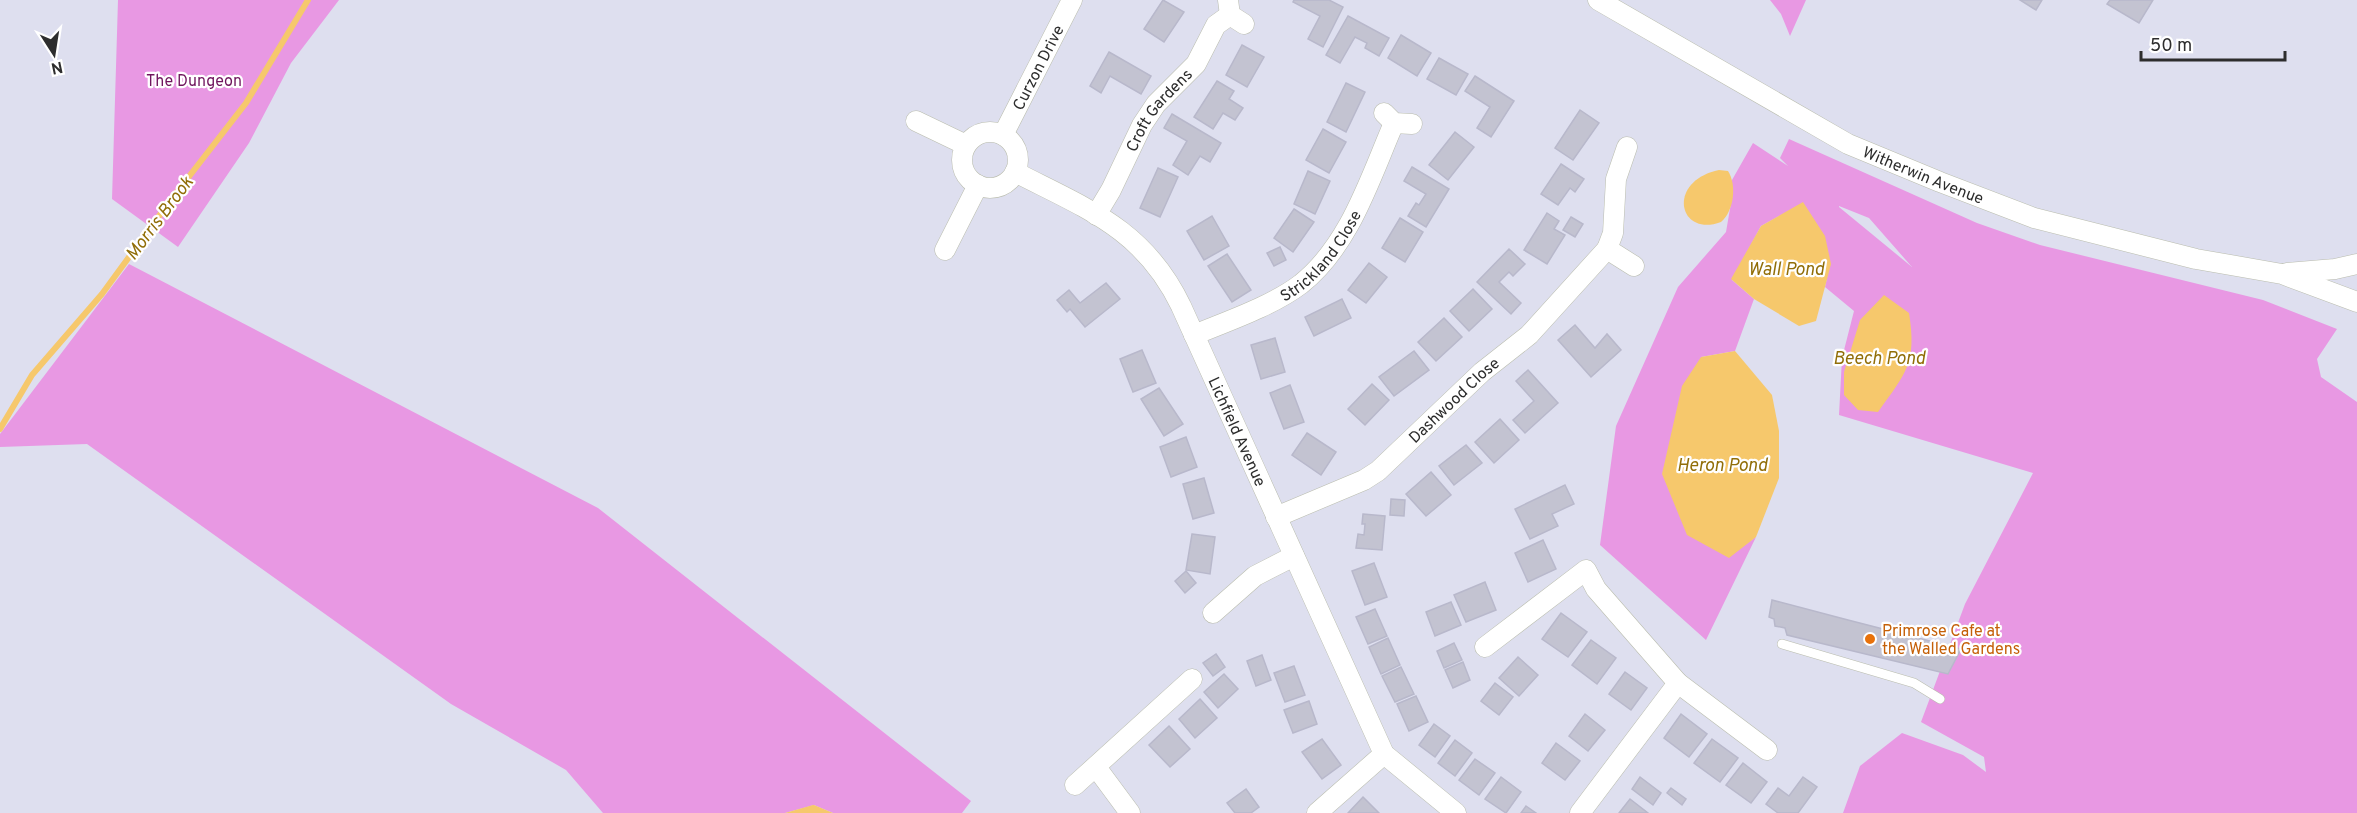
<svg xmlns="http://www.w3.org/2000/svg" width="2357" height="813" viewBox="0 0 2357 813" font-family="Overpass,sans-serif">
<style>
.green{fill:#e898e3;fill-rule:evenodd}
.water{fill:#f6c86c}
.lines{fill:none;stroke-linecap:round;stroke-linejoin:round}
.stream{stroke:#f6c86c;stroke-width:6}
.building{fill:#c3c3d1;stroke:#b8b8cb;stroke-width:1.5}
.lane-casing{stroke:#babdae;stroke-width:10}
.street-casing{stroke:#babdae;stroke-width:21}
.lane{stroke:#fff;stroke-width:9}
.street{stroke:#fff;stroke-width:20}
.food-dot{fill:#e8710a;stroke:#fff;stroke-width:2}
.labels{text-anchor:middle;stroke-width:4.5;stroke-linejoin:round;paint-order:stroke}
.street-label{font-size:16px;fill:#2d2d2d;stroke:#fff}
.park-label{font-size:16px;fill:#70165e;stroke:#fff}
.food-label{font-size:16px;fill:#c56008;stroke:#fff;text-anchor:start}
.water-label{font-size:18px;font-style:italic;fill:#916e08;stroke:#fff}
</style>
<rect width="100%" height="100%" fill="#dedfef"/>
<g class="green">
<polygon points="118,0 339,0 291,63 249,143 178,247 112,199"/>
<polygon points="1770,0 1806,0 1790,36 1781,14"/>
<path d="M1789 139 1977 223 2040 245 2263 300 2337 329 2317 359 2321 377 2357 402V813H1843L1860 766 1902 733 1963 755 1986 772 1984 757 1921 722 1965 604 2033 473 1839 415 1842 358 1854 311 1825 287 1830 264 1803 203 1761 226 1732 280 1754 299 1735 351 1701 357 1728 557 1756 537 1706 640 1600 545 1616 426 1678 287 1726 232 1731 203 1732 180 1753 143 1788 166 1780 158ZM1839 206 1869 218 1912 267 1839 207Z"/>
<polygon points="129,264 598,508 971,801 962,813 833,813 814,805 785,813 603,813 566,770 451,704 87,444 0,447 0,434"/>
</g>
<g class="water">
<path d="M1719 170 1728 171C1737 185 1734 211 1721 222 1678 238 1666 181 1719 170Z"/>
<polygon points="1803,202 1825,236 1831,264 1816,321 1799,326 1754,299 1731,279 1761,226"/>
<path d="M1884 295 1909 313C1917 363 1906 373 1878 412L1858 410 1844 395V372L1860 320Z"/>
<polygon points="1735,351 1772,395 1779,431 1779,478 1756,537 1729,558 1687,535 1662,474 1682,386 1701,357"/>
<polygon points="814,805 833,813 785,813 813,805"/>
</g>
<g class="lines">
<polyline class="stream" points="0,429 32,375 102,294 170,201 246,103 308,0"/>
</g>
<g class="building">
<polygon points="1163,0 1184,12 1164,42 1144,29"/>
<polygon points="1294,0 1329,0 1343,7 1323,47 1308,39 1320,16 1293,2"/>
<polygon points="2020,0 2042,0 2036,10"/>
<polygon points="2110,0 2153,0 2139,23 2107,4"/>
<polygon points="1348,16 1389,38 1379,56 1365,48 1367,43 1355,37 1340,63 1326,55"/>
<polygon points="1401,35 1431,53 1417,76 1388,58"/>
<polygon points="1242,45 1264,57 1247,87 1226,75"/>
<polygon points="1109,52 1151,76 1141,94 1110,76 1101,93 1090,86"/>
<polygon points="1439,58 1468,74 1456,95 1427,79"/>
<polygon points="1475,76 1514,101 1491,137 1477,128 1490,107 1465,91"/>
<polygon points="1217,81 1234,91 1229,99 1243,108 1235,120 1223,113 1213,129 1194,117"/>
<polygon points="1346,83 1365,92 1346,132 1327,122"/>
<polygon points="1580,110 1599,123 1573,160 1555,148"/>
<polygon points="1172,114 1221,143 1210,162 1200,156 1188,175 1173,165 1187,141 1164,128"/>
<polygon points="1323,129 1346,142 1329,173 1306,160"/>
<polygon points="1455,132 1474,147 1448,180 1429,165"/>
<polygon points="1561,164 1584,179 1575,192 1570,188 1558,205 1541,194"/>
<polygon points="1412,167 1449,189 1426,227 1408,216 1416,203 1419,205 1426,194 1404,181"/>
<polygon points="1158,168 1178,177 1160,217 1140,208"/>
<polygon points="1308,171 1330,181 1315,214 1294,204"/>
<polygon points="1294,209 1314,222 1293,252 1274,238"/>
<polygon points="1547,213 1559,221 1554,229 1565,235 1547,264 1524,250"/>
<polygon points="1212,216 1229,246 1204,260 1187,231"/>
<polygon points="1571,217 1583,224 1575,237 1563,230"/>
<polygon points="1400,218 1423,232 1405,262 1382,248"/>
<polygon points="1280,247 1286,260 1274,266 1267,253"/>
<polygon points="1509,249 1525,264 1513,276 1509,272 1499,282 1521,303 1511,314 1477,282"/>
<polygon points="1227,254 1251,290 1232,302 1208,266"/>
<polygon points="1369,263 1387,277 1366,303 1348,290"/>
<polygon points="1106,283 1120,299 1085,327 1070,309 1067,312 1057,300 1069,290 1080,303"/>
<polygon points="1473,289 1492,309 1469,331 1450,311"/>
<polygon points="1342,299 1351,318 1314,336 1305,317"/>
<polygon points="1444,318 1462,337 1436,361 1418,342"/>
<polygon points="1575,325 1595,348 1607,334 1621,350 1591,377 1558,340"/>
<polygon points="1275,338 1285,372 1261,379 1251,345"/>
<polygon points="1142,350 1156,383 1133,392 1120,359"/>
<polygon points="1414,351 1429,370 1394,396 1379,377"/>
<polygon points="1528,370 1558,403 1525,433 1513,420 1534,401 1516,381"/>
<polygon points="1372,384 1389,400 1365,425 1348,409"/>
<polygon points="1290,385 1304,422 1284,429 1270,393"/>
<polygon points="1159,388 1183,424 1164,436 1141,399"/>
<polygon points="1500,419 1519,440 1494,463 1475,442"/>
<polygon points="1307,433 1336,452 1321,475 1292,455"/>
<polygon points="1186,437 1197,467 1171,477 1160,447"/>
<polygon points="1466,445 1482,463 1454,485 1439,466"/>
<polygon points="1431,472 1451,495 1426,516 1406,494"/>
<polygon points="1204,478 1214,513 1193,519 1183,484"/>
<polygon points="1565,485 1574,504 1552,514 1558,526 1530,539 1515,509"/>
<polygon points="1391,499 1405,500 1404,516 1390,515"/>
<polygon points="1363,514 1385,516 1382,550 1356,548 1358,534 1364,535 1365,524 1362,524"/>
<polygon points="1192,534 1215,537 1210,574 1186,570"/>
<polygon points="1543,540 1556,569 1528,582 1515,553"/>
<polygon points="1374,563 1387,597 1365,605 1352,571"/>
<polygon points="1186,571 1196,583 1185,593 1175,581"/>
<polygon points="1485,582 1496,610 1466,622 1454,595"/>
<polygon points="1772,600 1848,620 1961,649 1948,674 1787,635 1785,628 1775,626 1774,619 1769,617"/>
<polygon points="1451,602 1461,625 1435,636 1426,612"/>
<polygon points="1375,609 1387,636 1368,644 1356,617"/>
<polygon points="1561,613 1587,632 1568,657 1542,639"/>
<polygon points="1388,638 1400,665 1381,674 1369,647"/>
<polygon points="1591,640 1616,658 1597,684 1572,665"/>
<polygon points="1454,643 1462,660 1444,668 1437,651"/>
<polygon points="1216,654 1225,667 1213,676 1203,663"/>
<polygon points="1262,655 1271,680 1256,686 1247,661"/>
<polygon points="1518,657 1538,675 1519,696 1499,678"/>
<polygon points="1463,662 1470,680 1453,688 1445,670"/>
<polygon points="1294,666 1305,695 1285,702 1274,673"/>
<polygon points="1401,667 1414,694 1395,702 1382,676"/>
<polygon points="1625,672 1647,688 1631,710 1609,694"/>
<polygon points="1224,674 1238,689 1218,708 1204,692"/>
<polygon points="1495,683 1513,697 1499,715 1481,701"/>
<polygon points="1416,696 1428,722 1409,731 1397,704"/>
<polygon points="1200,699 1217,718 1195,738 1179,719"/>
<polygon points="1309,701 1317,724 1293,733 1284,710"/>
<polygon points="1585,714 1605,730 1588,751 1569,736"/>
<polygon points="1681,714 1707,734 1689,757 1664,738"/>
<polygon points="1434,724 1450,736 1435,757 1419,745"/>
<polygon points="1169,726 1190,749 1170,767 1149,745"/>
<polygon points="1322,739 1341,765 1322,779 1302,752"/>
<polygon points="1712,739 1738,758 1720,782 1694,763"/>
<polygon points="1455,740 1472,753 1455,776 1438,763"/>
<polygon points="1556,743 1580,761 1565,780 1542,763"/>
<polygon points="1475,759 1495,773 1479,795 1459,780"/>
<polygon points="1743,763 1767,782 1751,803 1726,785"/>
<polygon points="1501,777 1521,792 1506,813 1485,799"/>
<polygon points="1640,777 1661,793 1653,805 1632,789"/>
<polygon points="1803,777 1817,787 1798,813 1778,813 1766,804 1778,788 1789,796"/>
<polygon points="1671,788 1686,799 1682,805 1667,793"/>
<polygon points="1246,789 1259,807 1251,813 1235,813 1227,803"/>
<polygon points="1363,797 1379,813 1348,813"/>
<polygon points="1630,799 1648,813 1619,813"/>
<polygon points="1526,806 1536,813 1521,813"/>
</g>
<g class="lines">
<defs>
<polyline id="lane" points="1782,644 1914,683 1940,699"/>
<g id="street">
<polyline points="1228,0 1230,15 1244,24"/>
<path id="s1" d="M1598 0 1848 144 1940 182 2034 218 2196 259 2282 274 2357 302"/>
<polyline points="1384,113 1394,123 1412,124"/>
<polyline points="916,121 966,145"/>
<circle cx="990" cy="160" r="28"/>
<path id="s2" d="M1003 135 1072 0"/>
<polyline points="1627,147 1616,179 1613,233 1607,249 1634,266"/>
<path id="s3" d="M1015 172C1087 209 1144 229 1181 306L1384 754 1456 813"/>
<path id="s4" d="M1096 215 1111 190 1142 125 1156 104 1196 64 1216 25 1230 15"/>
<polyline points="945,250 978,185"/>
<polyline points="2287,273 2335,269 2357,264"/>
<path id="s5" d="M1194 335C1228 321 1272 306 1301 284 1350 245 1370 178 1394 123"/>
<path id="s6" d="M1276 517 1364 480 1378 471 1482 372 1529 335 1607 249"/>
<polyline points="1213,613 1255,576 1294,556"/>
<polyline points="1485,647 1586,570 1596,589 1678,683 1767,750"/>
<polyline points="1096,767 1130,813"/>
<polyline points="1075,785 1192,679"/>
<polyline points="1317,813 1384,754"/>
<polyline points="1580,813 1678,683"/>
</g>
</defs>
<use href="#lane" class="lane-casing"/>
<use href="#street" class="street-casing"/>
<use href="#lane" class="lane"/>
<use href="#street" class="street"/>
</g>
<circle class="food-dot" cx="1870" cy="639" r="6"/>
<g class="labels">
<g class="street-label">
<text dy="6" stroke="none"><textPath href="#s2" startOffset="76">Curzon Drive</textPath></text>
<text dy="6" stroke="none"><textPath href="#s4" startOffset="123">Croft Gardens</textPath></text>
<text dy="6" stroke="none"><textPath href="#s1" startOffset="370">Witherwin Avenue</textPath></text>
<text dy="6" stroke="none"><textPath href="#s5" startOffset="153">Strickland Close</textPath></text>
<text dy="6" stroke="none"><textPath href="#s6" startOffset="216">Dashwood Close</textPath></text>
<text dy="6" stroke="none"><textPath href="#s3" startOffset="356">Lichfield Avenue</textPath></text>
</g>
<g class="park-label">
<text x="194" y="86">The Dungeon</text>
</g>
<g class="food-label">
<text x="1882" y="636">Primrose Cafe at<tspan x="1882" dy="18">the Walled Gardens</tspan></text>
</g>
<g class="water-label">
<text transform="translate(159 218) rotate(-53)" y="6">Morris Brook</text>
<text x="1786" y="275">Wall Pond</text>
<text x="1879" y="364">Beech Pond</text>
<text x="1722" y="471">Heron Pond</text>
</g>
</g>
<g transform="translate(54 54) rotate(168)" stroke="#ffffff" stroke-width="4.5" paint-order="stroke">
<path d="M0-4.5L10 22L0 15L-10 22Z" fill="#2d2d2d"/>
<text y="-9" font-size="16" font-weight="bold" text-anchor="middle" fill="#2d2d2d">N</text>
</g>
<path d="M2141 51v9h144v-9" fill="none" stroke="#2d2d2d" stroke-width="3"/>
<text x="2150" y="51" font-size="18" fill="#2d2d2d" stroke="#ffffff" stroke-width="4.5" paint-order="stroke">50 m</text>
</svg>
